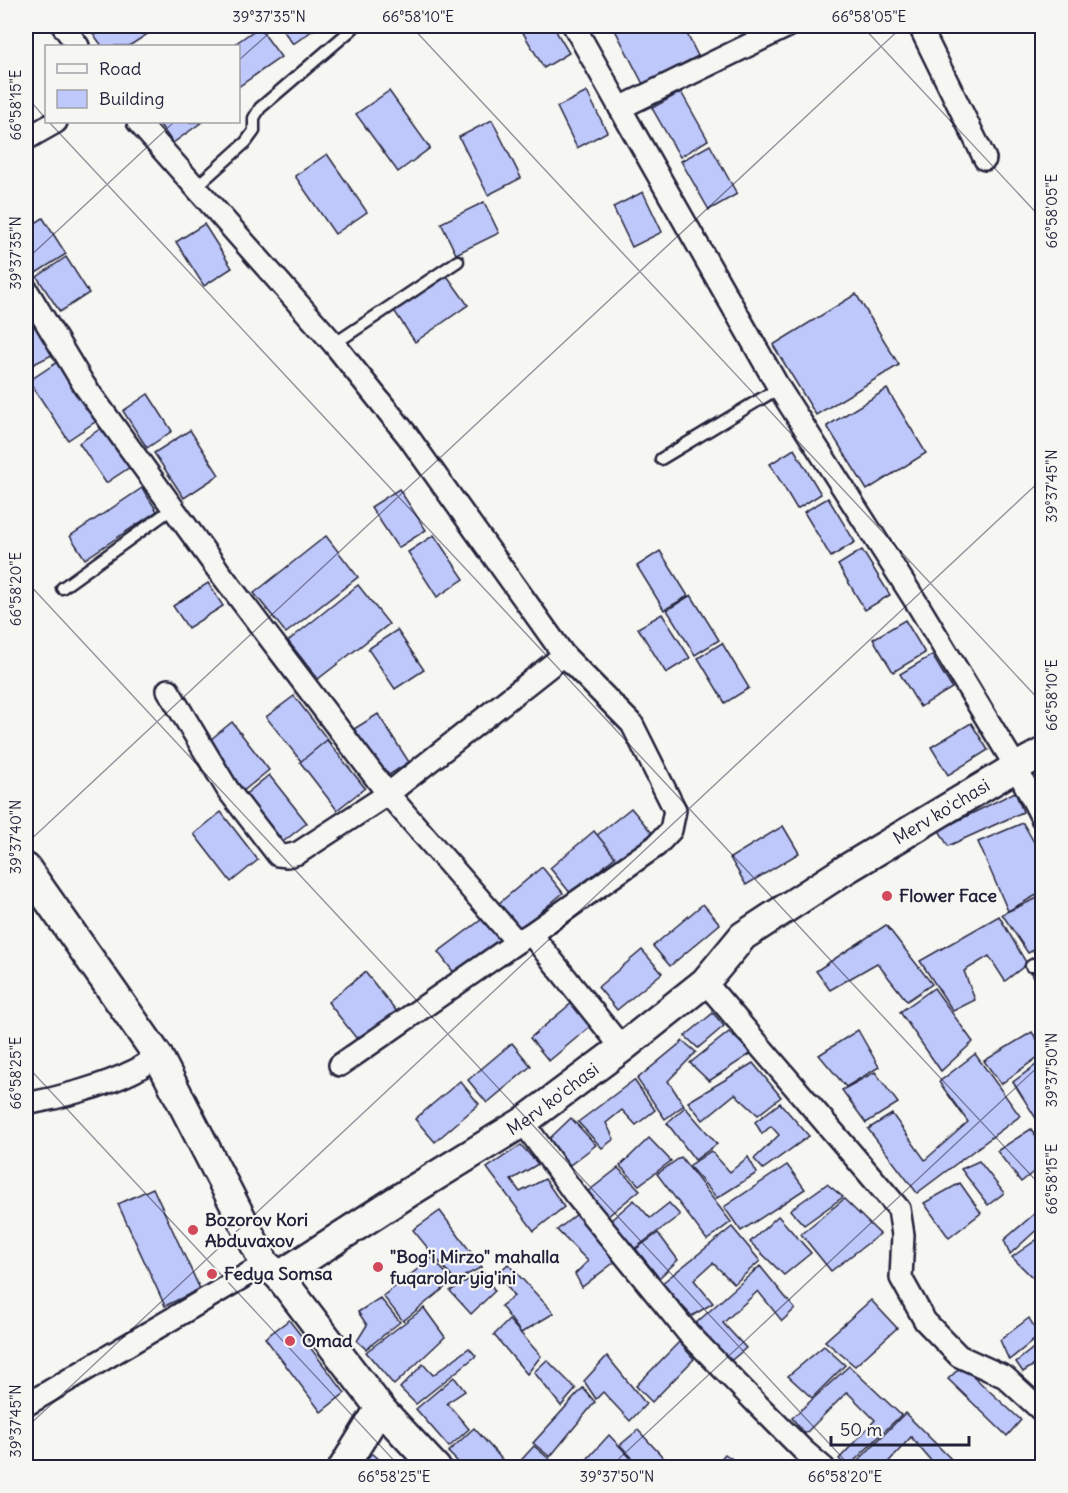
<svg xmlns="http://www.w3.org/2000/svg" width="1068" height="1493" viewBox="0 0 1068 1493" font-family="Delius,sans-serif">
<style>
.building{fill:#bfc8fa;stroke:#22223b;stroke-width:1.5}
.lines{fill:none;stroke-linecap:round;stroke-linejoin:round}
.lane-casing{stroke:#22223b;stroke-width:15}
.street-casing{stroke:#22223b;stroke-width:26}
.secondary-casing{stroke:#22223b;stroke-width:33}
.lane{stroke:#f6f6f2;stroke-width:10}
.street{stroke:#f6f6f2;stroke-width:21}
.secondary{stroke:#f6f6f2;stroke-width:28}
.ticks{fill:none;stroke:#22223b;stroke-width:1.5;stroke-opacity:0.45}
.poi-dot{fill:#d1495b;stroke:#f6f6f2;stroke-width:2}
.labels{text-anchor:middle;stroke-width:4.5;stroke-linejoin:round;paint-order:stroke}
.street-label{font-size:18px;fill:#22223b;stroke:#f6f6f2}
.poi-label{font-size:18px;font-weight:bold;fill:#22223b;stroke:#f6f6f2;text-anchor:start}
.neatline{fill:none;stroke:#22223b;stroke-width:2}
.ticks-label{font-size:15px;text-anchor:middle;fill:#22223b}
</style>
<rect width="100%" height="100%" fill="#f6f6f2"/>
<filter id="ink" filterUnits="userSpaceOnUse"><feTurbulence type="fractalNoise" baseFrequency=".0167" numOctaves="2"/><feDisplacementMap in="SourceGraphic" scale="12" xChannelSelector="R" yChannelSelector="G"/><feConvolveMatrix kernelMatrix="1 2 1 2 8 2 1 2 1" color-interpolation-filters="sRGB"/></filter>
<g filter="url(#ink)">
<g class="building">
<polygon points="92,26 160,26 129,46 102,46 89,28"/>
<polygon points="280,26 319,26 293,44"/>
<polygon points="519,26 553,26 569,53 544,68"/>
<polygon points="613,26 683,26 698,56 643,84"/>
<polygon points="259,27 281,57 238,87 238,46 232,46"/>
<polygon points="389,91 430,148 398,172 356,114"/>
<polygon points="587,92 607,132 577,148 557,107"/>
<polygon points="681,92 708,140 680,157 652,108"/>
<polygon points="492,120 521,178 488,195 459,137"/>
<polygon points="158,122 202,122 173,143"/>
<polygon points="710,145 737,194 709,210 681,161"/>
<polygon points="327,154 367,212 335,234 295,176"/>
<polygon points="643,192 662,232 632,247 613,207"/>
<polygon points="484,202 499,233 456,254 441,223"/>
<polygon points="43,218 66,254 36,273 26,256 26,229"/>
<polygon points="204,224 232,268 204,286 176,242"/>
<polygon points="66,257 89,293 60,312 37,277"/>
<polygon points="445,273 468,305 415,342 393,309"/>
<polygon points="856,294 899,365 816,415 773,345"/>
<polygon points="26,299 54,354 26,368"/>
<polygon points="59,361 98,420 68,440 29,381"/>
<polygon points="887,389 926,453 867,490 827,426"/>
<polygon points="148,394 172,431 147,448 123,411"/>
<polygon points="103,427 130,467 106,483 79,443"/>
<polygon points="190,430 219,475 184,498 154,453"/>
<polygon points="794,449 821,494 797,509 770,464"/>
<polygon points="142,488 157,511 85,559 70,536"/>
<polygon points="399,489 426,530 398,548 371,507"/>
<polygon points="828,498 855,542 831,557 804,512"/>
<polygon points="434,535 464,579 437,597 408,552"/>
<polygon points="326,536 358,577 286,633 254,593"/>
<polygon points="862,550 890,595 865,610 838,565"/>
<polygon points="660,551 688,596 664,610 637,566"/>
<polygon points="208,583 223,606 188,628 173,606"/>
<polygon points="358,585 389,624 318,679 288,641"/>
<polygon points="691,595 719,640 695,655 667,610"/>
<polygon points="662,614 690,658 666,673 638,628"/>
<polygon points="905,620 925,653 893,672 873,639"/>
<polygon points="397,630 424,670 395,689 368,649"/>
<polygon points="722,643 749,688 725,703 698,658"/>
<polygon points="932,655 952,688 920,707 900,674"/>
<polygon points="294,696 331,744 304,765 266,717"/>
<polygon points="378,714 409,762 386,777 354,729"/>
<polygon points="232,722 269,770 242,792 205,744"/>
<polygon points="971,723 988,750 948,775 931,747"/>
<polygon points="327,740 365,788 337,810 300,762"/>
<polygon points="269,775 307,823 279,845 242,797"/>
<polygon points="1015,792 1023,812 948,846 939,830"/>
<polygon points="631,808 652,833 608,870 586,844"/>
<polygon points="221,812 258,860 231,882 194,834"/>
<polygon points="1023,823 1042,856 1042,892 1008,911 978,842"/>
<polygon points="783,826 799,853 746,885 730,858"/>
<polygon points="594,831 615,857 571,894 550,868"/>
<polygon points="542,867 563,893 519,930 498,904"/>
<polygon points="1042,896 1042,946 1028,953 1002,914"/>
<polygon points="703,904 720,924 670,966 653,946"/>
<polygon points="999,916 1027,964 1005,981 989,956 964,971 975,1000 953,1011 920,961"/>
<polygon points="485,917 504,943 458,978 438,952"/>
<polygon points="886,925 932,984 907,1001 877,963 830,990 816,971"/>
<polygon points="642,950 662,973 617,1010 598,987"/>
<polygon points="1042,961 1042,993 1039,994 1030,967"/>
<polygon points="365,972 398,1013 360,1043 328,1002"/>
<polygon points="934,988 973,1042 941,1071 900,1012"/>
<polygon points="574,1001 593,1024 549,1061 530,1038"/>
<polygon points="713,1013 724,1026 698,1048 685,1036"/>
<polygon points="858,1030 879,1067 846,1087 819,1055"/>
<polygon points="729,1032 752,1053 709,1081 690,1063"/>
<polygon points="1032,1032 1042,1047 1042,1054 1001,1084 984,1061"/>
<polygon points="683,1041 696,1052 668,1081 684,1105 665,1119 637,1079"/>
<polygon points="512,1043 531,1066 487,1103 468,1080"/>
<polygon points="975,1054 1020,1116 917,1193 868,1129 892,1114 925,1160 968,1122 939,1082"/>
<polygon points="1040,1062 1042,1066 1042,1128 1013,1082"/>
<polygon points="753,1063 781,1097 758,1115 735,1094 703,1120 688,1102"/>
<polygon points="875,1072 898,1103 866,1123 842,1090"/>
<polygon points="634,1080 655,1110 636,1125 622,1110 606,1123 614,1139 602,1148 578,1122"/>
<polygon points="460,1081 479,1104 435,1142 415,1119"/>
<polygon points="780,1103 809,1136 763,1169 754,1159 779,1135 771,1126 762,1134 755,1122"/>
<polygon points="685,1107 717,1144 695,1160 667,1123"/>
<polygon points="571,1118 596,1145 570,1165 549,1139"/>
<polygon points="1031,1129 1042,1145 1042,1165 1021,1182 997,1151"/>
<polygon points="649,1138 671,1161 639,1185 620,1166"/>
<polygon points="521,1145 538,1164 511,1180 520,1192 545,1179 564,1207 534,1231 487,1168"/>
<polygon points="711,1151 730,1172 748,1157 757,1173 717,1198 689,1166"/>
<polygon points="681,1157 731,1222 707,1240 657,1174"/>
<polygon points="979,1161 1004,1193 988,1205 961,1169"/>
<polygon points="787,1165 805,1189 741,1231 724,1207"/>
<polygon points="618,1168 640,1190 608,1216 586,1193"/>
<polygon points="960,1183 981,1213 949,1238 924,1203"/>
<polygon points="827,1184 843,1197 804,1225 790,1210"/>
<polygon points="153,1188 200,1289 165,1306 118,1204"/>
<polygon points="844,1199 880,1234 831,1271 801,1234"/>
<polygon points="634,1200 650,1218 669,1203 680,1215 634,1249 611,1220"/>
<polygon points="1041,1208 1042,1209 1042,1225 1010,1254 1004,1240"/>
<polygon points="440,1211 482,1267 455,1281 413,1230"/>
<polygon points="577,1214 616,1261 582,1287 575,1274 588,1261 557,1230"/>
<polygon points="778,1216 811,1253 784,1275 750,1242"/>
<polygon points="732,1227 760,1261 734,1284 713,1263 694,1280 713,1303 692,1316 661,1284"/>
<polygon points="658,1233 678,1260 659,1278 636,1249"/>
<polygon points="1042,1236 1042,1269 1032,1277 1012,1257"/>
<polygon points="432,1258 453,1281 403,1321 383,1296"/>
<polygon points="508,1264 554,1313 521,1333 501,1306 514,1296 498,1273"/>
<polygon points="760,1266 795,1309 782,1321 758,1291 723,1323 746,1348 727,1364 696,1323"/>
<polygon points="482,1271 495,1291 471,1314 450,1291"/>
<polygon points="380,1298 400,1322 366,1349 357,1341 367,1325 358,1312"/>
<polygon points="871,1300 897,1328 855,1366 825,1341"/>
<polygon points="424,1308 445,1337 394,1385 366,1352"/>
<polygon points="1029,1318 1039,1336 1009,1360 1000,1340"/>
<polygon points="289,1320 345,1393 321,1412 265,1338"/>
<polygon points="509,1320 541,1356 527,1374 494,1335"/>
<polygon points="1042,1341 1042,1360 1023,1372 1016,1362"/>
<polygon points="679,1342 694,1359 652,1402 636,1386"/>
<polygon points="824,1346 845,1365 812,1398 788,1376"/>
<polygon points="469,1348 476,1356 416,1404 400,1388 423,1364 433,1375"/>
<polygon points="607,1356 646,1404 630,1421 603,1392 596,1399 584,1381"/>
<polygon points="547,1360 576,1389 561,1406 534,1372"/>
<polygon points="849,1366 901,1415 848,1467 839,1459 875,1420 847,1392 805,1434 792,1418"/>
<polygon points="962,1366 1021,1420 1007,1436 948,1379"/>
<polygon points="454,1377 465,1391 447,1403 469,1429 449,1447 416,1409"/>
<polygon points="583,1388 595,1402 550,1457 533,1443"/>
<polygon points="905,1413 952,1460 944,1468 937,1468 911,1437 883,1468 851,1468"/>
<polygon points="474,1428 508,1466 506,1468 464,1468 448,1452"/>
<polygon points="638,1430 673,1468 642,1468 620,1445"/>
<polygon points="609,1435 640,1468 579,1468"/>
<polygon points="534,1446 560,1468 514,1468"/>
<polygon points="372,1453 389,1468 359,1468"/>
<polygon points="725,1454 743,1466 742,1468 713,1468"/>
</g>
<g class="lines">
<defs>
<g id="lane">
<polyline points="196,187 246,142 254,131 254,118 260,108 351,30 355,26"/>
<polyline points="334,344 458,261"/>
<polyline points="661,459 779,388"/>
<polyline points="62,588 173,508"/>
<polyline points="1031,966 1042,960"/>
</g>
<g id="street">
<polyline points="63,26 78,46"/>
<polyline points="574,26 620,108"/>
<polyline points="788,26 620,108 779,388 918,605 1016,767 1042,818"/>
<polyline points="922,31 985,159"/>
<polyline points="138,122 334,344 407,435 564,655 388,794 298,853 287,856 278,855 228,790 168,690"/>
<polyline points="26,139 56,122"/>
<polyline points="26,289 84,385 218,570 388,794 517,942 531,934 622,1048"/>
<polyline points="531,934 656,846 671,830 675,810 632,724 564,655"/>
<polyline points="705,982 899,1209 903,1235 901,1278 925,1321 959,1356 1005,1377 1042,1411"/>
<polyline points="340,1065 517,942"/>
<path d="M26 1104C59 1098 104 1086 134 1071 142 1067 150 1061 158 1056"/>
<polyline points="523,1122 574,1193 688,1333 760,1407 803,1450 824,1468"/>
<polyline points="26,1405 265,1264"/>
</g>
<g id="secondary">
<polyline points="26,868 158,1056 265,1264 279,1276 380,1408 436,1468"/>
<path id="s1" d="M279 1276 408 1193 523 1122 622 1048 705 982 743 936 843 871 1016 767 1042 753"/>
<polyline points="343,1468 380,1408"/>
</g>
</defs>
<use href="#lane" class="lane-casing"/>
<use href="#street" class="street-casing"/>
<use href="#secondary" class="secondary-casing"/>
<use href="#lane" class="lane"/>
<use href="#street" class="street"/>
<use href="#secondary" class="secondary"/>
</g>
</g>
<path class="ticks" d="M411 26 1042 703M862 26 1042 219M238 61 277 26M26 96 46 119M49 122 1042 1187M26 260 174 122M26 581 852 1468M26 844 903 26M26 1065 401 1468M26 1428 1042 479M609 1468 1042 1063"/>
<g class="poi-dot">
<circle cx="887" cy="896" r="6"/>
<circle cx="193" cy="1230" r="6"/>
<circle cx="378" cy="1267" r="6"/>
<circle cx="212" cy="1274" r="6"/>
<circle cx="290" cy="1341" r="6"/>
</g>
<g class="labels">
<g class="street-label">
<text dy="6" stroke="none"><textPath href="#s1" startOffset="812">Merv ko'chasi</textPath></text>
<text dy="6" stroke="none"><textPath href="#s1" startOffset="326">Merv ko'chasi</textPath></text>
</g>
<g class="poi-label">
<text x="899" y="902">Flower Face</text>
<text x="205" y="1226">Bozorov Kori<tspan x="205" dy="21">Abduvaxov</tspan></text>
<text x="390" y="1263">"Bog'i Mirzo" mahalla<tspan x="390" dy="21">fuqarolar yig'ini</tspan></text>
<text x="224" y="1280">Fedya Somsa</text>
<text x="302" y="1347">Omad</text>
</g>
</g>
<rect width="1068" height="1493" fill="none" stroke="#f6f6f2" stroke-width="66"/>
<rect x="45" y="45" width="195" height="78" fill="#f6f6f2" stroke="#a1a1a9" stroke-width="1.5"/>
<rect x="57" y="64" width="30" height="9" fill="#f6f6f2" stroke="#a1a1a9" stroke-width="1.5"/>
<text x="99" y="75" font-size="18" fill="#22223b">Road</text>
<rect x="57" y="90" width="30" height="18" fill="#bfc8fa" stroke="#a1a1a9" stroke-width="1.5"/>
<text x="99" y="105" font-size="18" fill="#22223b">Building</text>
<path d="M831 1436v9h138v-9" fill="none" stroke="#22223b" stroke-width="3"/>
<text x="840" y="1436" font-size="18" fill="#22223b" stroke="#f6f6f2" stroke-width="4.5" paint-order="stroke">50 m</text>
<rect x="33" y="33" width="1002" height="1427" class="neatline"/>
<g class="ticks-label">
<text x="269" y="22">39°37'35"N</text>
<text x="418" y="22">66°58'10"E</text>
<text x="869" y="22">66°58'05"E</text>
<text transform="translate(16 105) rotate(-90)" y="5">66°58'15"E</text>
<text transform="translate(1052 211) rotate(-90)" y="5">66°58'05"E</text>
<text transform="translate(16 253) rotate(-90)" y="5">39°37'35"N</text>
<text transform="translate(1052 486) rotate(-90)" y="5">39°37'45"N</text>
<text transform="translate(16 589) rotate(-90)" y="5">66°58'20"E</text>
<text transform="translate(1052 695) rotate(-90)" y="5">66°58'10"E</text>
<text transform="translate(16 837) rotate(-90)" y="5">39°37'40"N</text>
<text transform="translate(1052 1070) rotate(-90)" y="5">39°37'50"N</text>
<text transform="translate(16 1073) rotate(-90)" y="5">66°58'25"E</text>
<text transform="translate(1052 1179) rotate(-90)" y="5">66°58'15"E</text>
<text transform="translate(16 1421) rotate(-90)" y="5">39°37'45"N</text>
<text x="394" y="1482">66°58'25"E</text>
<text x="617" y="1482">39°37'50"N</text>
<text x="845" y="1482">66°58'20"E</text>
</g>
</svg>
